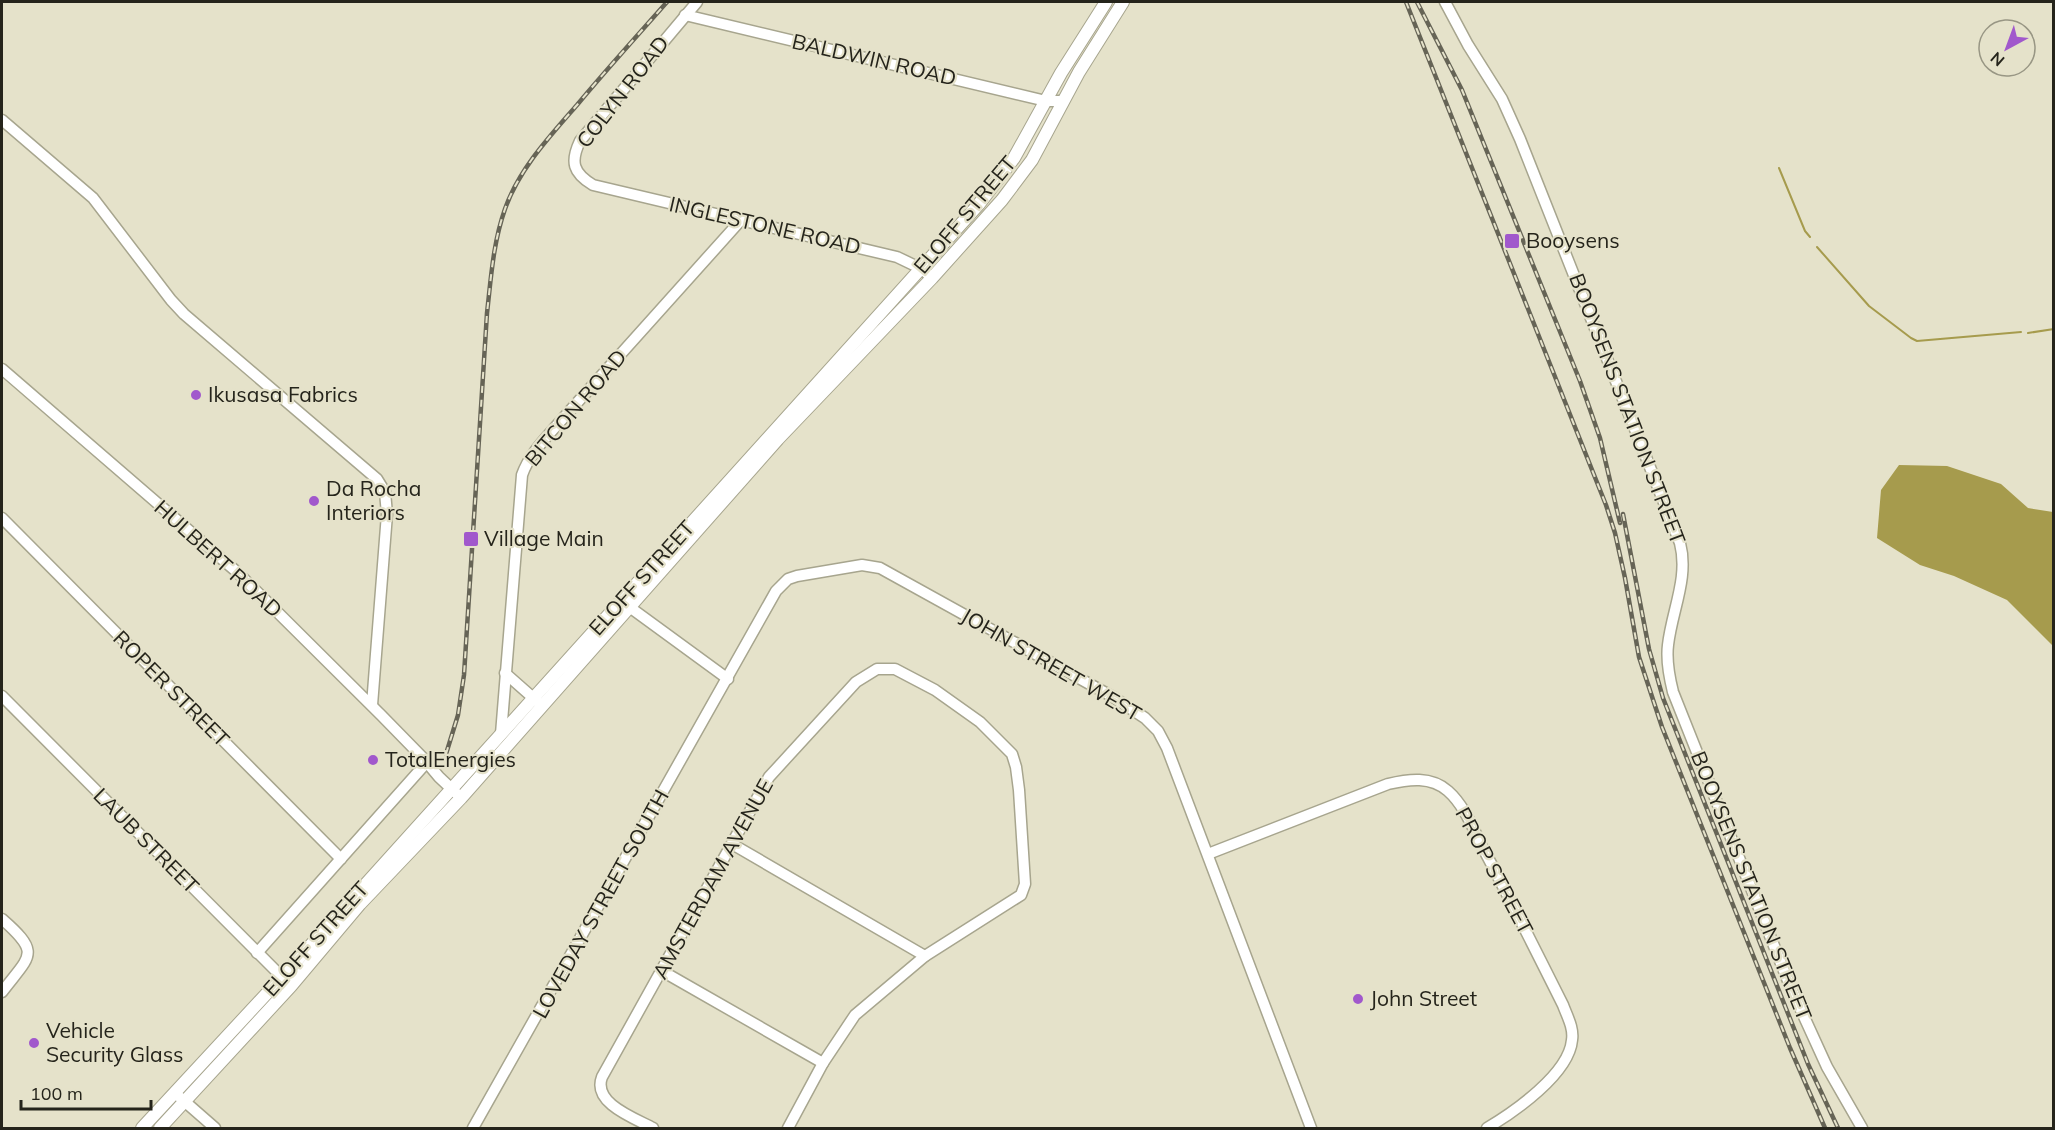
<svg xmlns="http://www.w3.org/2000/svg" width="2055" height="1130" viewBox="0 0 2055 1130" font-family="Mulish,sans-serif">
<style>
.water{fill:#a69b4d}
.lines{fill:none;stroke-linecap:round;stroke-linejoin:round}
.stream{stroke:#a69b4d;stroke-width:2}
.minor-casing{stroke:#a7a58e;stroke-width:13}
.tertiary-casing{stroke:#a7a58e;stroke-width:14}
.minor{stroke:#fff;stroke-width:10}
.tertiary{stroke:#fff;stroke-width:12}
.rail-casing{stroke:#666456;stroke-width:4.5}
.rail{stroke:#e5e2ca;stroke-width:2;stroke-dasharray:7;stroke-linecap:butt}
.poi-dot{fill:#a158cc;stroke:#e5e2ca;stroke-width:2}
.labels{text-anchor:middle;stroke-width:4.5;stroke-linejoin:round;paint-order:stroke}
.street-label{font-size:21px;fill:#25241b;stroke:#e5e2ca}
.poi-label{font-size:21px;fill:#25241b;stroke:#e5e2ca;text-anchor:start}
</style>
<rect width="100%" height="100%" fill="#e5e2ca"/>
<polygon class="water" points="1899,465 1947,466 2001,484 2028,508 2053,512 2053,646 2007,600 1954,576 1920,565 1877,538 1881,490"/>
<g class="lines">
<g class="stream">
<polyline points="2053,2 2054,2"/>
<polyline points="1779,168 1805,231 1810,237"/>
<polyline points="1817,247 1869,306 1911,338 1917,341 2021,332"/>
<polyline points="2028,333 2054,329"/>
</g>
<defs>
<g id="minor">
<path d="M697 2 580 141C570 162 573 173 593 185L897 257 922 269 932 278"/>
<path d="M1445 2 1468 45 1502 99 1520 139 1680 543C1689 578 1672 610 1668 645 1666 661 1669 676 1673 692L1790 986 1827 1067 1862 1128"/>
<polyline points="685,15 1046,101 1063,101"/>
<polyline points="2,120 93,198 171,300 184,314 377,479 385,492 387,514 372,705"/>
<polyline points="2,369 237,572 381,715 424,759 439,777 457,794"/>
<polyline points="2,518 341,859"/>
<polyline points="624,603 728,679"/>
<polyline points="505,673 539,703"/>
<polyline points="2,696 288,983"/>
<path d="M501 734 522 475C529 455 544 440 558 424L741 220"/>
<polyline points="732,844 925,956"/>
<path d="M1208 854 1388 784C1409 779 1431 776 1448 791 1465 806 1474 831 1484 850 1511 901 1537 953 1563 1005 1567 1016 1574 1028 1572 1040 1569 1074 1514 1112 1487 1128"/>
<path d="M2 919C42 954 30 955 2 992"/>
<polyline points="257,953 428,761"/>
<polyline points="662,971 823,1063"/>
<polyline points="175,1093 215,1128"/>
<polyline points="473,1128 776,591 788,579 797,576 862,565 880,568 1113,697 1145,718 1158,731 1167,748 1311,1128"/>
<path d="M653 1128C634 1118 592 1103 602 1077L769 777 856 682 877 669H895L935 690 980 722 1012 754 1016 767 1019 790 1025 884 1021 895 925 956 855 1015 823 1063 788 1128"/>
</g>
<g id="tertiary">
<polyline points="142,1128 282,977 979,204 1014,158 1061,73 1106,2"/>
<polyline points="160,1128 291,986 360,904 461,798 778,439 932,278 1002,200 1032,160 1079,72 1123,2"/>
</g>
</defs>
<use href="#minor" class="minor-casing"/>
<use href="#tertiary" class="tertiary-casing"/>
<use href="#minor" class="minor"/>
<use href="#tertiary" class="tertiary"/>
<defs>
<g id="rail">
<polyline points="1406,2 1606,505 1615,533 1625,578 1639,657 1662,727 1790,1048 1825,1128"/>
<polyline points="1417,2 1462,90 1580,381 1600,438 1620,523"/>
<polyline points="1623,514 1649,649 1663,698 1808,1064 1838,1128"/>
<path d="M446 754 458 715 464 675 487 313C491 278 493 243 505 209 519 169 550 136 577 105 606 70 637 36 667 2"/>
</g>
</defs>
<use href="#rail" class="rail-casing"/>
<use href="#rail" class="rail"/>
</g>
<g class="poi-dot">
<rect x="1504" y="233" width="16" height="16" rx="3"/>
<circle cx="196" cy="395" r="6"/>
<circle cx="314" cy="501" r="6"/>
<rect x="463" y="531" width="16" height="16" rx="3"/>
<circle cx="373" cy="760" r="6"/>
<circle cx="1358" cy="999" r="6"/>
<circle cx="34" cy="1043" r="6"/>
</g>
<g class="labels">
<g class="street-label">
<text transform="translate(874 60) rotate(13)" y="7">BALDWIN ROAD</text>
<text transform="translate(623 92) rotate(-52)" y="7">COLYN ROAD</text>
<text transform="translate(965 215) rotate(-50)" y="7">ELOFF STREET</text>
<text transform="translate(765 226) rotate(13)" y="7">INGLESTONE ROAD</text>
<text transform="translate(576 408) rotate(-50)" y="7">BITCON ROAD</text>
<text transform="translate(1627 409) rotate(69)" y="7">BOOYSENS STATION STREET</text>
<text transform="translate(218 559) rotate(42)" y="7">HULBERT ROAD</text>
<text transform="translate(642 578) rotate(-48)" y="7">ELOFF STREET</text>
<text transform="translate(1051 665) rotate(30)" y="7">JOHN STREET WEST</text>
<text transform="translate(171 689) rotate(45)" y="7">ROPER STREET</text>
<text transform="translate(146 841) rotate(45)" y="7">LAUB STREET</text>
<text transform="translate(1494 871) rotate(62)" y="7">PROP STREET</text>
<text transform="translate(713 879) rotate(-61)" y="7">AMSTERDAM AVENUE</text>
<text transform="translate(1751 886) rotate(68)" y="7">BOOYSENS STATION STREET</text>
<text transform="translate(601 904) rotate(-61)" y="7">LOVEDAY STREET SOUTH</text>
<text transform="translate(316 939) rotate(-48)" y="7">ELOFF STREET</text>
</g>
<g class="poi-label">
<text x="1526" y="248">Booysens</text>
<text x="208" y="402">Ikusasa Fabrics</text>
<text x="326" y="496">Da Rocha<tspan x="326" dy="24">Interiors</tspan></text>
<text x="484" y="546">Village Main</text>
<text x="385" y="767">TotalEnergies</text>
<text x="1370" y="1006">John Street</text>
<text x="46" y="1038">Vehicle<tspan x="46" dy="24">Security Glass</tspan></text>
</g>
</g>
<rect width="2055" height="1130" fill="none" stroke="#25241b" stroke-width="6"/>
<g transform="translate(2007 48) rotate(221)"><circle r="28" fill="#e5e2ca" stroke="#989684" stroke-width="1.5"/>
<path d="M0-4.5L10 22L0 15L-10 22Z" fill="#a158cc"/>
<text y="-9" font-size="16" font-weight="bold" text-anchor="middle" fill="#25241b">N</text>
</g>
<path d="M21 1100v9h130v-9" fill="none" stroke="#25241b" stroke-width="3"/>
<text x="30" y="1100" font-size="18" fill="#25241b" stroke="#e5e2ca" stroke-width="4.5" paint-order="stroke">100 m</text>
</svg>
